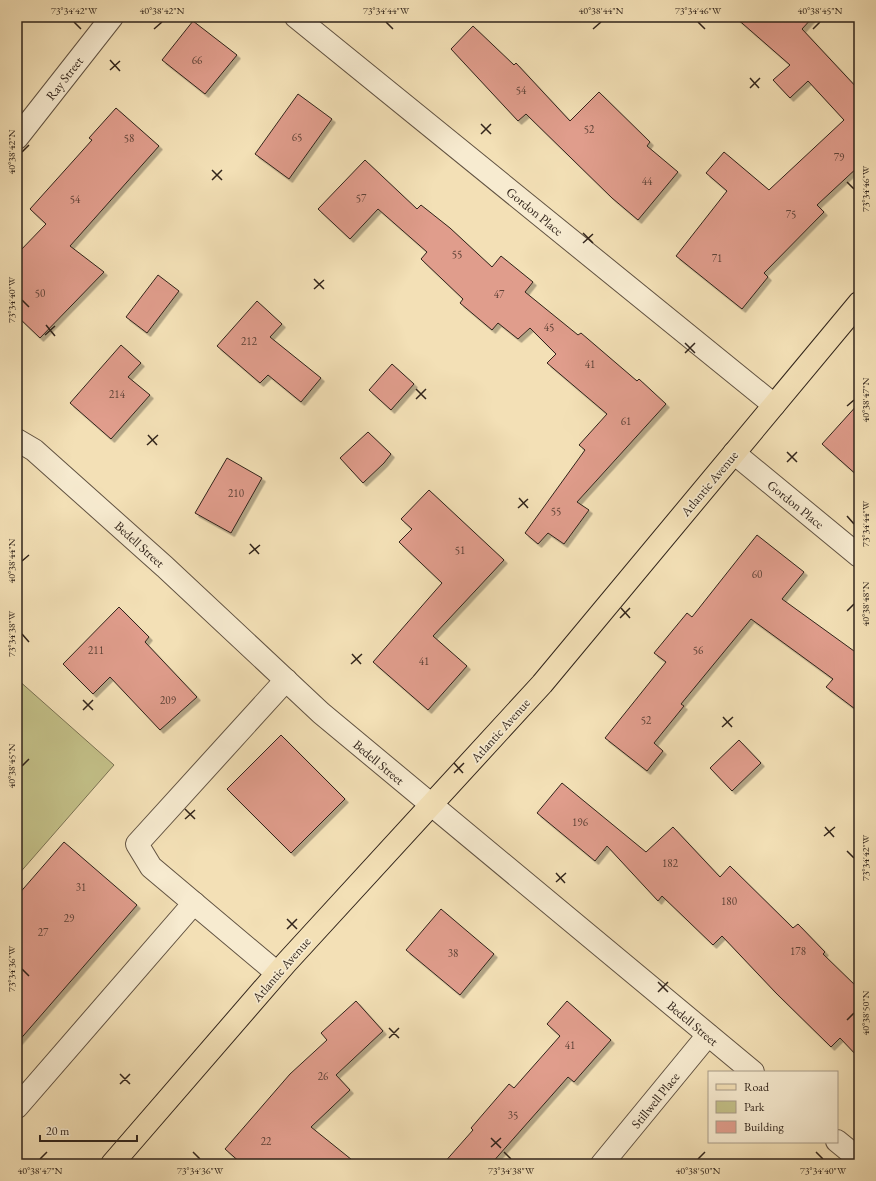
<svg xmlns="http://www.w3.org/2000/svg" width="876" height="1181" viewBox="0 0 876 1181" font-family="'EB Garamond',serif">
<style>
.green{fill:#c3c088;stroke:#7a7252}
.building{fill:#e09d8c;stroke:#31241b;filter:url(#shadow)}
.lines{fill:none;stroke-linecap:round;stroke-linejoin:round}
.minor-casing{stroke:#625342;stroke-width:24}
.major-casing{stroke:#31241b;stroke-width:24}
.minor{stroke:#f7ebd0;stroke-width:22}
.major{stroke:#f3e0b6;stroke-width:22}
.ticks{fill:none;stroke:#31241b;stroke-width:1.5}
.labels{text-anchor:middle;stroke-width:3.5;stroke-linejoin:round;paint-order:stroke}
.number-label{font-size:11px;fill:#5d4237}
.street-label{font-size:13px;fill:#31241b;stroke:#f7ebd0}
.neatline{fill:none;stroke:#31241b;stroke-width:1.5}
.ticks-label{font-size:10px;text-anchor:middle;fill:#31241b}
</style>
<defs>
<filter id="shadow"><feDropShadow dx="3.5" dy="3.5" stdDeviation="0" flood-color="#0004"/></filter>
</defs>
<rect width="100%" height="100%" fill="#f3e0b6"/>
<filter id="stains"><feTurbulence type="fractalNoise" baseFrequency=".005" numOctaves="4"/><feColorMatrix values="0 0 0 0 .2 0 0 0 0 .09 0 0 0 0 .02 0 0 0 .5 -.17"/></filter>
<radialGradient id="worn" r=".72"><stop offset=".6" stop-color="#630" stop-opacity="0"/><stop offset="1" stop-color="#630" stop-opacity=".3"/></radialGradient>
<polygon class="green" points="17,679 114,765 17,876"/>
<g class="building">
<polygon points="735,17 813,17 802,29 859,90 859,166 817,205 824,212 764,273 768,277 742,309 676,256 727,191 706,173 724,152 769,190 844,120 808,81 790,98 773,80 790,65"/>
<polygon points="193,21 237,55 205,94 162,60"/>
<polygon points="473,26 514,65 516,63 570,121 599,92 650,142 647,146 678,172 638,220 612,198 526,114 518,121 451,49"/>
<polygon points="298,94 332,119 289,179 255,154"/>
<polygon points="116,108 159,146 70,246 104,272 40,338 17,316 17,254 46,224 30,209 92,140 89,138"/>
<polygon points="365,160 417,209 421,205 450,228 492,267 501,256 533,282 525,292 578,335 581,333 637,381 639,379 666,404 577,502 589,510 564,544 548,533 538,544 525,533 585,450 579,445 607,414 547,363 556,354 530,328 518,339 498,323 492,330 460,303 463,299 421,259 427,252 378,209 350,239 318,209"/>
<polygon points="158,275 179,291 147,333 126,317"/>
<polygon points="257,301 282,324 270,337 321,378 301,402 268,375 260,383 217,346"/>
<polygon points="121,345 141,363 128,377 150,395 111,439 70,403"/>
<polygon points="392,364 414,384 391,410 369,390"/>
<polygon points="859,403 859,477 822,444"/>
<polygon points="368,432 391,454 384,463 363,483 340,458"/>
<polygon points="227,458 262,478 231,533 195,513"/>
<polygon points="429,490 504,560 433,636 467,666 428,710 373,662 442,583 399,542 412,529 401,519"/>
<polygon points="757,535 804,572 782,599 854,651 859,644 859,712 826,687 833,679 751,619 681,704 684,706 654,743 663,751 647,771 605,738 666,662 654,653 687,613 692,617"/>
<polygon points="119,607 149,637 145,642 197,697 160,730 110,677 93,694 63,664"/>
<polygon points="281,735 345,799 291,853 227,789"/>
<polygon points="739,740 761,763 732,791 710,768"/>
<polygon points="562,783 646,852 673,827 720,877 730,866 793,928 798,924 825,952 823,954 859,989 859,1058 840,1038 831,1047 776,993 722,936 713,945 662,896 658,901 607,846 595,861 537,813"/>
<polygon points="64,842 137,905 17,1043 17,896"/>
<polygon points="441,909 494,954 460,995 406,950"/>
<polygon points="356,1001 383,1031 336,1075 350,1090 311,1127 357,1164 242,1164 225,1149 290,1074 327,1040 321,1033"/>
<polygon points="567,1001 611,1040 574,1082 568,1077 491,1164 443,1164 473,1130 471,1128 509,1084 514,1088 560,1036 547,1024"/>
</g>
<g class="lines">
<defs>
<g id="minor">
<polyline points="296,17 774,405"/>
<polyline points="17,138 112,17"/>
<polyline points="17,440 34,450 165,567 321,713 753,1072"/>
<polyline points="734,453 859,556"/>
<polyline points="277,973 151,867 137,844 286,680"/>
<polyline points="17,1107 194,903"/>
<polyline points="837,1141 859,1159"/>
<polyline points="602,1164 708,1035"/>
</g>
<polyline id="major" points="112,1164 286,963 542,684 859,303"/>
</defs>
<use href="#minor" class="minor-casing"/>
<use href="#major" class="major-casing"/>
<use href="#minor" class="minor"/>
<use href="#major" class="major"/>
</g>
<path class="ticks" d="M74 22 81 29M386 22 393 29M698 22 705 29M154 29 162 22M593 29 601 22M813 29 820 22M110 60 120 71M110 70 120 61M750 78 759 88M750 88 760 78M481 124 491 134M481 134 491 124M22 152 29 145M212 170 222 180M212 180 222 170M847 182 854 189M583 233 593 243M583 243 593 234M314 279 324 289M314 289 324 280M22 300 29 307M46 325 55 336M45 335 55 326M685 343 695 353M685 353 695 343M416 389 426 399M416 399 426 389M847 406 854 400M148 435 157 445M147 445 158 435M787 452 797 462M787 462 797 452M519 498 528 508M518 508 528 499M847 516 854 524M250 544 259 554M249 554 260 545M22 561 29 555M621 608 630 618M847 611 854 604M620 618 630 608M22 634 29 642M352 654 361 664M351 664 362 654M83 700 93 710M83 710 93 700M723 717 732 727M722 727 733 717M454 763 463 773M22 766 29 759M454 773 464 763M185 809 195 819M185 819 195 810M825 827 834 837M824 836 835 827M847 851 854 858M556 873 565 883M556 882 566 873M287 919 297 929M287 929 297 919M22 969 29 976M658 982 668 992M658 992 668 982M847 1020 854 1013M389 1028 399 1038M389 1038 399 1028M120 1074 130 1084M120 1084 130 1074M491 1138 501 1148M491 1147 501 1138M193 1152 200 1159M504 1152 511 1159M816 1152 823 1159M40 1159 47 1152M698 1159 705 1152"/>
<g class="labels">
<g class="number-label">
<text x="197" y="64">66</text>
<text x="521" y="94">54</text>
<text x="589" y="133">52</text>
<text x="297" y="141">65</text>
<text x="129" y="142">58</text>
<text x="839" y="161">79</text>
<text x="647" y="185">44</text>
<text x="361" y="202">57</text>
<text x="75" y="203">54</text>
<text x="791" y="218">75</text>
<text x="457" y="258">55</text>
<text x="717" y="262">71</text>
<text x="40" y="297">50</text>
<text x="499" y="298">47</text>
<text x="549" y="331">45</text>
<text x="249" y="345">212</text>
<text x="590" y="368">41</text>
<text x="117" y="398">214</text>
<text x="626" y="425">61</text>
<text x="236" y="497">210</text>
<text x="556" y="515">55</text>
<text x="460" y="554">51</text>
<text x="757" y="578">60</text>
<text x="96" y="654">211</text>
<text x="698" y="654">56</text>
<text x="424" y="665">41</text>
<text x="168" y="704">209</text>
<text x="646" y="724">52</text>
<text x="580" y="826">196</text>
<text x="670" y="867">182</text>
<text x="81" y="891">31</text>
<text x="729" y="905">180</text>
<text x="69" y="922">29</text>
<text x="43" y="936">27</text>
<text x="798" y="955">178</text>
<text x="453" y="957">38</text>
<text x="570" y="1049">41</text>
<text x="323" y="1080">26</text>
<text x="513" y="1119">35</text>
<text x="266" y="1145">22</text>
</g>
<g class="street-label">
<text transform="translate(64 78) rotate(-52)" y="5">Ray Street</text>
<text transform="translate(535 211) rotate(39)" y="5">Gordon Place</text>
<text transform="translate(709 483) rotate(-50)" y="5">Atlantic Avenue</text>
<text transform="translate(796 504) rotate(39)" y="5">Gordon Place</text>
<text transform="translate(140 544) rotate(42)" y="5">Bedell Street</text>
<text transform="translate(500 730) rotate(-48)" y="5">Atlantic Avenue</text>
<text transform="translate(379 762) rotate(40)" y="5">Bedell Street</text>
<text transform="translate(281 969) rotate(-49)" y="5">Atlantic Avenue</text>
<text transform="translate(693 1023) rotate(40)" y="5">Bedell Street</text>
<text transform="translate(655 1100) rotate(-51)" y="5">Stillwell Place</text>
</g>
</g>
<rect width="876" height="1181" fill="none" stroke="#f3e0b6" stroke-width="44"/>
<rect x="708" y="1071" width="130" height="72" fill="#f7ebd0" stroke="#a89b88"/>
<rect x="716" y="1084" width="20" height="6" fill="#f3e0b6" stroke="#a89b88"/>
<text x="744" y="1091" font-size="12" fill="#31241b">Road</text>
<rect x="716" y="1101" width="20" height="12" fill="#c3c088" stroke="#a89b88"/>
<text x="744" y="1111" font-size="12" fill="#31241b">Park</text>
<rect x="716" y="1121" width="20" height="12" fill="#e09d8c" stroke="#a89b88"/>
<text x="744" y="1131" font-size="12" fill="#31241b">Building</text>
<path d="M40 1135v6h97v-6" fill="none" stroke="#31241b" stroke-width="2"/>
<text x="46" y="1135" font-size="12" fill="#31241b" stroke="#f7ebd0" stroke-width="3" paint-order="stroke">20 m</text>
<rect x="22" y="22" width="832" height="1137" class="neatline"/>
<g class="ticks-label">
<text x="74" y="14">73°34'42"W</text>
<text x="162" y="14">40°38'42"N</text>
<text x="386" y="14">73°34'44"W</text>
<text x="601" y="14">40°38'44"N</text>
<text x="698" y="14">73°34'46"W</text>
<text x="820" y="14">40°38'45"N</text>
<text transform="translate(11 152) rotate(-90)" y="4">40°38'42"N</text>
<text transform="translate(865 189) rotate(-90)" y="4">73°34'46"W</text>
<text transform="translate(11 300) rotate(-90)" y="4">73°34'40"W</text>
<text transform="translate(865 400) rotate(-90)" y="4">40°38'47"N</text>
<text transform="translate(865 524) rotate(-90)" y="4">73°34'44"W</text>
<text transform="translate(11 561) rotate(-90)" y="4">40°38'44"N</text>
<text transform="translate(865 604) rotate(-90)" y="4">40°38'48"N</text>
<text transform="translate(11 634) rotate(-90)" y="4">73°34'38"W</text>
<text transform="translate(11 766) rotate(-90)" y="4">40°38'45"N</text>
<text transform="translate(865 858) rotate(-90)" y="4">73°34'42"W</text>
<text transform="translate(11 969) rotate(-90)" y="4">73°34'36"W</text>
<text transform="translate(865 1013) rotate(-90)" y="4">40°38'50"N</text>
<text x="40" y="1174">40°38'47"N</text>
<text x="200" y="1174">73°34'36"W</text>
<text x="511" y="1174">73°34'38"W</text>
<text x="698" y="1174">40°38'50"N</text>
<text x="823" y="1174">73°34'40"W</text>
</g>
<rect width="100%" height="100%" filter="url(#stains)"/>
<rect width="100%" height="100%" fill="url(#worn)"/>
</svg>
